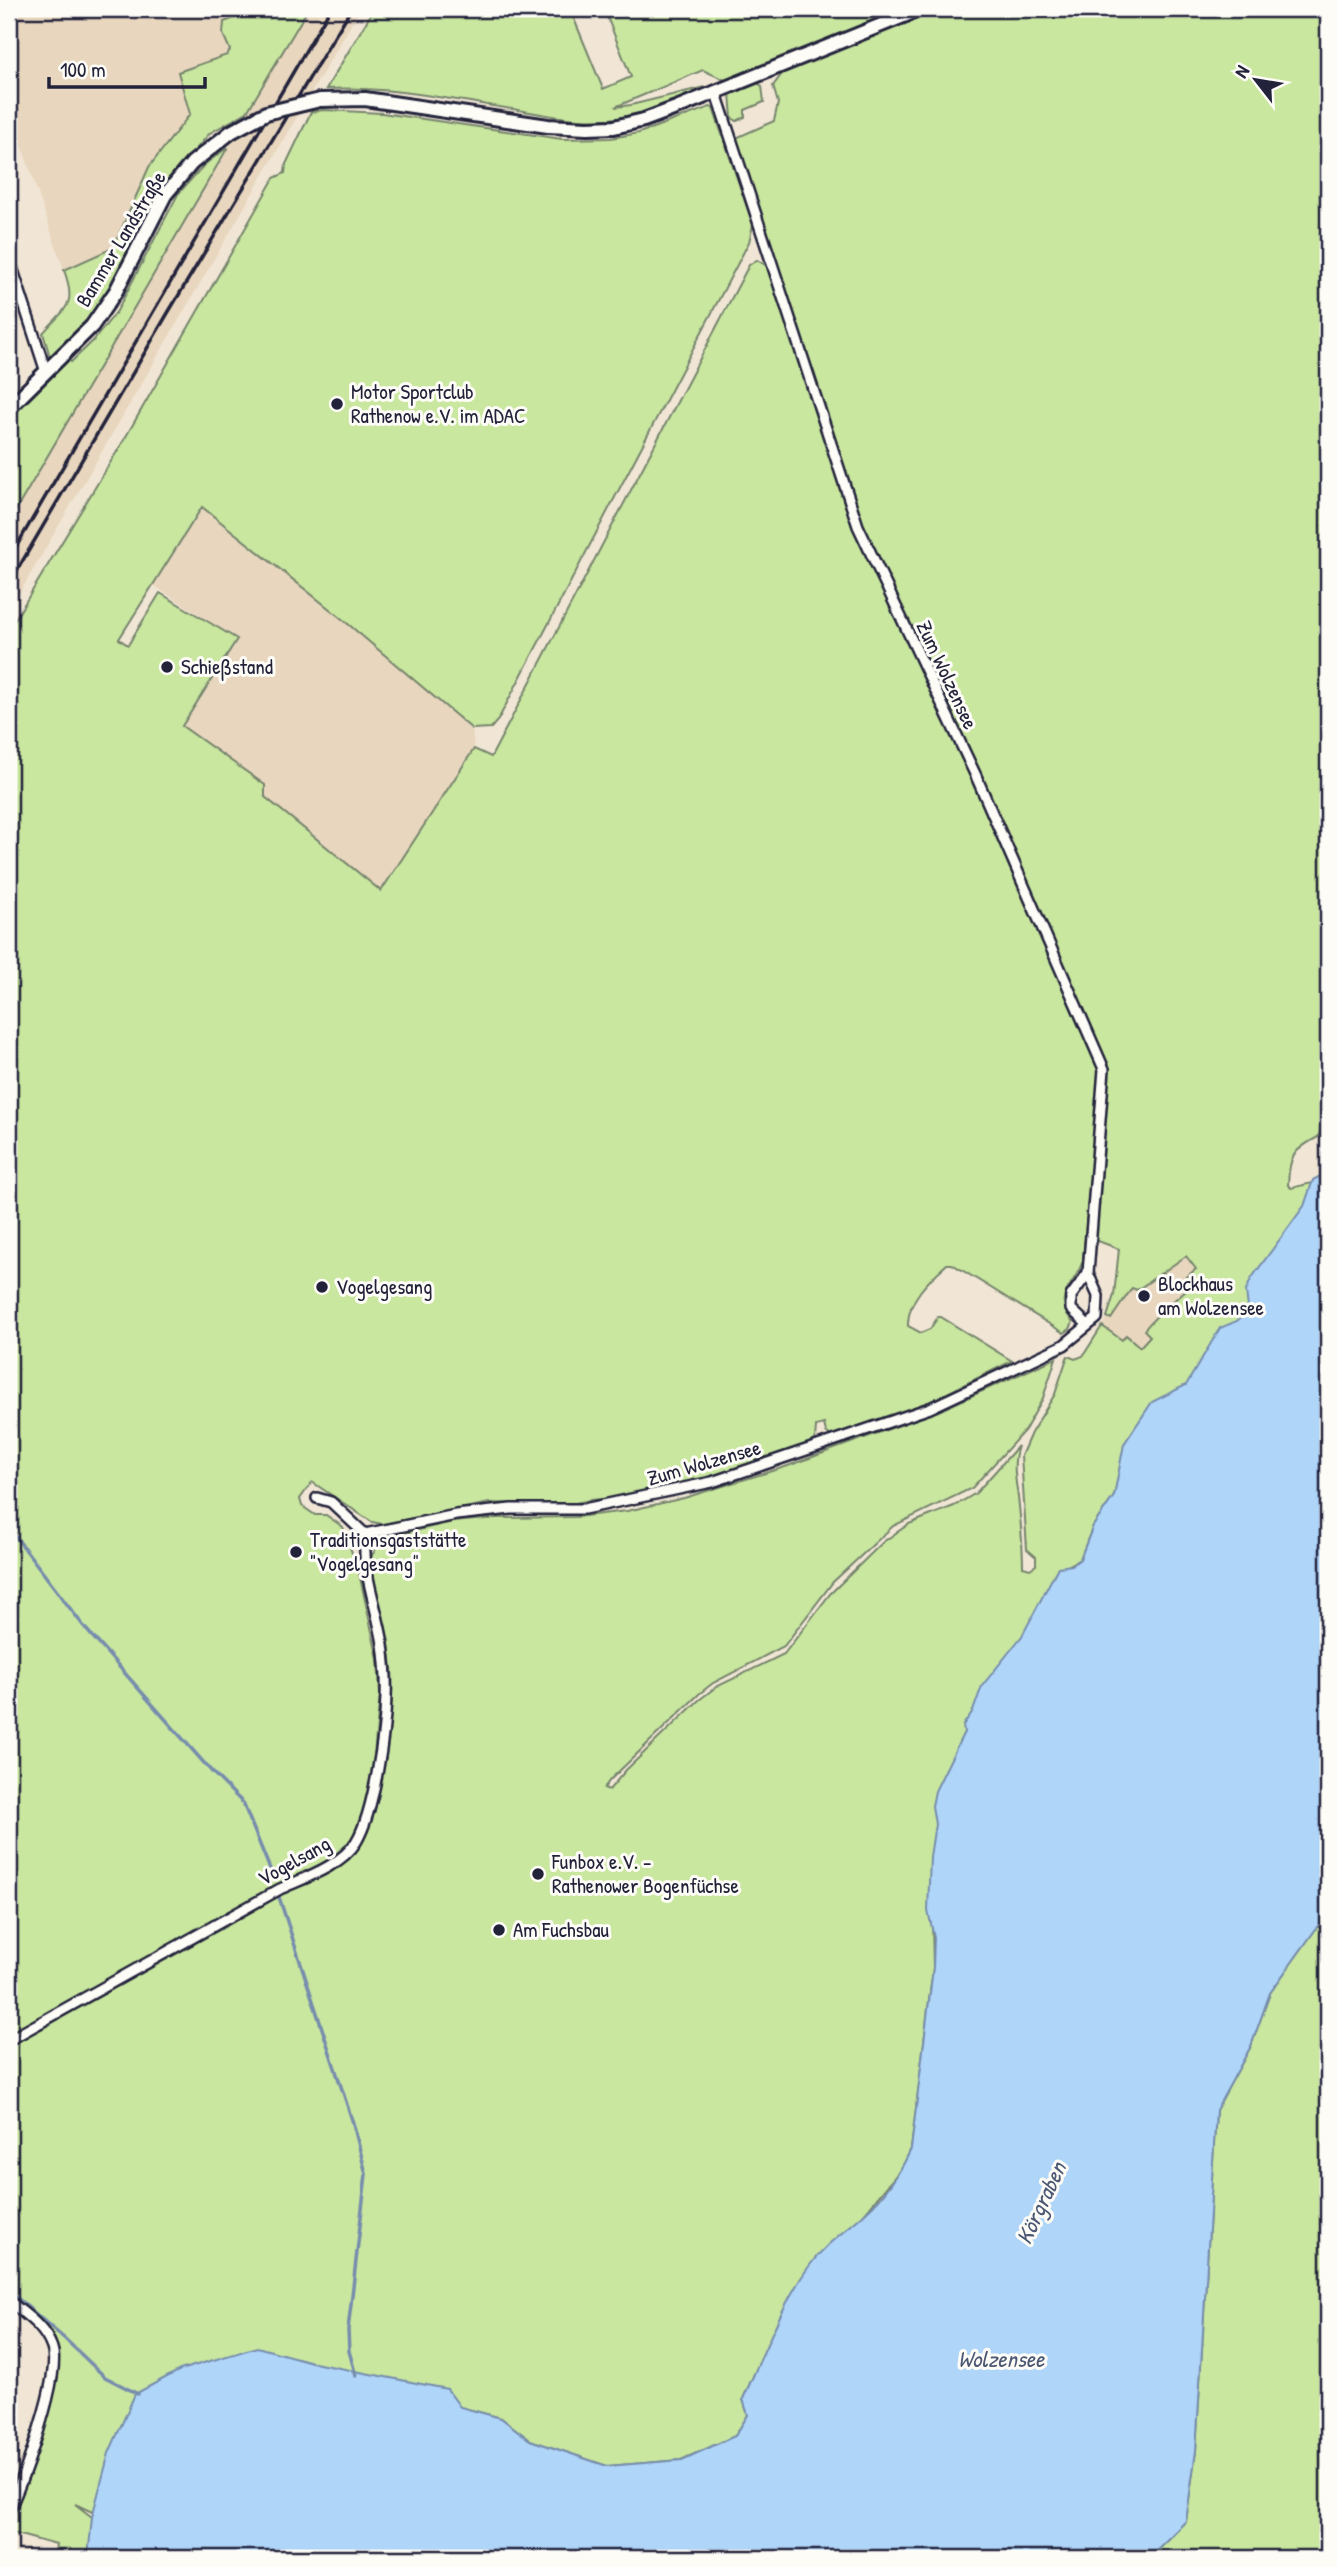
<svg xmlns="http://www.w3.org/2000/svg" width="1337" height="2567" viewBox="0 0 1337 2567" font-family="'Patrick Hand',sans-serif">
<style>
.built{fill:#e8d6be}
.green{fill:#c9e79f;stroke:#76846d;stroke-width:2}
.water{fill:#afd5f9;stroke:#778dad;stroke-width:2}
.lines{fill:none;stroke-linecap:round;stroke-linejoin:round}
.stream{stroke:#778dad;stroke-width:3.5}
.street-casing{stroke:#22223b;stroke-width:14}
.secondary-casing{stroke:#22223b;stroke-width:18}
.street{stroke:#fdfcf7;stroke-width:9}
.secondary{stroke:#fdfcf7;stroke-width:12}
.rail{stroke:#22223b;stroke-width:3.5}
.secondary-bridge-casing{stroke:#22223b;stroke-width:18;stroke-linecap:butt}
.secondary-bridge{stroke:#fdfcf7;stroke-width:12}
.poi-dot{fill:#22223b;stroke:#fdfcf7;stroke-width:2.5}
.labels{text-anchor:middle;stroke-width:6;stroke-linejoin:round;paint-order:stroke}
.street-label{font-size:21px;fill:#22223b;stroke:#fdfcf7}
.poi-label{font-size:21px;fill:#22223b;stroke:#fdfcf7;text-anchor:start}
.water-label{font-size:23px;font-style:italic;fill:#4c5874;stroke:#fdfcf7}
</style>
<rect width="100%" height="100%" fill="#f1e6d5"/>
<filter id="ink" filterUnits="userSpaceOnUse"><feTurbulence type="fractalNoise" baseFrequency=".0143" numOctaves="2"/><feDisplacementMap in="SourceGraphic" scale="14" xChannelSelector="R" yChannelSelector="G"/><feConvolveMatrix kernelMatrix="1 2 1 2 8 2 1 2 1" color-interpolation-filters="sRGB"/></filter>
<g filter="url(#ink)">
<g class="built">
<polygon points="9,9 259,9 224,22 223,34 230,51 227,55 178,72 191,114 132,201 113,248 64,270 9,108"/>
<polygon points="308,9 360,9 9,611 9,522"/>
<polygon points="201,507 341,618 472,729 474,749 381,891 264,796 265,784 182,726 237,639 153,585"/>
<polygon points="1187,1255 1196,1269 1192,1284 1175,1301 1155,1316 1144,1329 1150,1336 1140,1347 1127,1336 1122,1340 1102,1326 1107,1317 1111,1319 1132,1286 1137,1290"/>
</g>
<g class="green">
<path d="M259 9H308L247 112 210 133 165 185 143 221 103 301 65 347 55 356 50 357 43 333C66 307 77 306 64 270L113 248 149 167 190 114 178 72 227 55 230 50 223 34 224 22Z"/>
<path d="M374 9H583L572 14 603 89 631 77 604 9H907L729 82 703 70 615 107 631 105 704 87 706 89C675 101 642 117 609 119 579 122 547 115 518 110 454 100 390 86 326 89Z"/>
<path d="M936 9H1328V1125L1322 1127 1318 1137C1293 1150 1289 1156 1288 1185L1291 1188 1312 1183 1317 1200 1274 1276 1118 1479 1114 1496 1093 1526 1080 1559 1066 1567 932 1921 933 1968 911 2149 902 2168 863 2215 762 2356 743 2399 748 2415 735 2436 681 2460 607 2466 530 2440 501 2418 460 2407 105 2518 75 2504 92 2517 97 2558H54L56 2545 9 2532C9 2516 19 2502 24 2486 37 2449 76 2363 46 2330 36 2318 21 2308 9 2298V2045L281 1893C308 1880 339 1869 359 1846 381 1819 395 1703 392 1668 389 1634 378 1601 369 1568L371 1557 378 1545 396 1535 453 1522 497 1518 576 1517 627 1511 684 1498 785 1467 938 1411 1056 1358 1043 1398 1025 1430 972 1488 893 1526 833 1582 784 1646 713 1683 699 1694 610 1780 604 1788 609 1790 626 1770 699 1700 716 1687 784 1654 830 1594 883 1542 909 1524 954 1506 976 1493 1018 1446C1011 1467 1017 1484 1019 1506 1021 1526 1023 1547 1023 1567L1030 1569 1036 1565V1557L1027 1549 1021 1456 1031 1433 1055 1394 1067 1358 1068 1356 1075 1359 1083 1356 1102 1326 1122 1340 1126 1335 1140 1347 1150 1336 1144 1330C1158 1312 1176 1300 1192 1284L1186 1277 1196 1269 1186 1256 1137 1290 1132 1288 1111 1319 1107 1317 1114 1295 1119 1249 1098 1241 1095 1235 1107 1066 861 526 736 138 774 121 778 103 773 86 784 71Z"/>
<polygon points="756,82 762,86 764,102 745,110 745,117 737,121 732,118 730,93"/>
<path d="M710 107 713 108 753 225 749 242 498 720 491 728 472 729 341 618 202 507 119 639 128 645 160 593 237 639 182 726 265 785V797L381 891 474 749 491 757 749 265 757 260 767 266 857 530 976 783 1100 1068 1083 1260C1076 1286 1050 1295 1073 1322L1070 1329 1064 1333 952 1264H947C929 1280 907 1300 908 1326L921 1333 930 1329 938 1317H941L1012 1361 929 1402 831 1436 826 1432 824 1424 816 1426 815 1441 805 1446 711 1477 629 1497 590 1500 566 1505 490 1503 382 1524 372 1522 312 1482 300 1499 302 1506 315 1515H326L343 1527 359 1573 378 1659 380 1694 371 1786 364 1814 353 1840 320 1866 278 1885 9 2035V629L124 440 274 178 285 173 286 164 311 112 323 110 382 113 562 139 611 138 639 133Z"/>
<polygon points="228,147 9,522 9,416 68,359 71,362 93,341 117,311 178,194 204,165"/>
<polygon points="1328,1912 1328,2558 1148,2558 1186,2521 1196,2451 1216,2110 1251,2046 1270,1993"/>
</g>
<path class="water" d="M1328 1172V1912L1270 1993 1251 2046 1216 2110 1196 2451 1186 2521 1148 2558H88L92 2517 109 2453 135 2394 180 2370 257 2347 319 2364 447 2389 460 2407 501 2418 530 2440 607 2466 682 2460 735 2436 748 2415 743 2399C762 2357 783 2301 810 2265 825 2244 846 2231 865 2213 884 2196 900 2173 911 2149L933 1968 934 1937 928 1911 930 1857 935 1824 932 1806 935 1791 964 1732 963 1725 973 1711 982 1686 1022 1636 1058 1567 1072 1565 1080 1559 1093 1526 1114 1496 1124 1444 1152 1402 1186 1385 1220 1328 1237 1321 1245 1314 1248 1308 1246 1291 1251 1279 1304 1206 1313 1180Z"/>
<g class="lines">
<g class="stream">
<polyline points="9,1528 85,1628 212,1772 243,1803 274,1879"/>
<polyline points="279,1897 353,2123 366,2174 348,2330 349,2351 356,2376"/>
<polyline points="9,2291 65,2339 105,2377 138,2394"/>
</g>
<defs>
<g id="street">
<polyline points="9,258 46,372"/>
<polyline points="1088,1325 1071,1309 1071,1296 1088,1273"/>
<polyline points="317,1498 331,1502 365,1534 456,1515 511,1509 584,1509 712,1482 930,1408 1064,1345 1097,1318 1098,1296 1088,1273 1104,1069 976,776 858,526 716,93"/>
<path d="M9 2040 280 1889C304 1878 341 1866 356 1842 374 1813 385 1732 386 1697 387 1680 385 1660 383 1644 377 1606 362 1574 365 1534"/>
<path d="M9 2301C26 2315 45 2327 52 2348 62 2375 22 2482 9 2510"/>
</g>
<g id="secondary">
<polyline points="320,100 365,99 548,126 587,128 614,127 644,120 676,108 921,9"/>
<polyline points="9,408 92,326 116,291 165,195 192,163 231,132"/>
</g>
</defs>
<use href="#street" class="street-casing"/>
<use href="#secondary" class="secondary-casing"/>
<use href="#street" class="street"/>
<use href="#secondary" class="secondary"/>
<g class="rail">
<polyline points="9,559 330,9"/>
<polyline points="9,584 168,313 351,9"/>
</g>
<defs>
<polyline id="secondary-bridge" points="231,132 266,113 320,100"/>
</defs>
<use href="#secondary-bridge" class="secondary-bridge-casing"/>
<use href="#secondary-bridge" class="secondary-bridge"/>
</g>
</g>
<g class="poi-dot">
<circle cx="337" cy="404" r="7"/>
<circle cx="167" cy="667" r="7"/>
<circle cx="322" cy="1287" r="7"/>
<circle cx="1144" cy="1296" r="7"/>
<circle cx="296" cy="1552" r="7"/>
<circle cx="538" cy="1874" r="7"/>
<circle cx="499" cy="1930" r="7"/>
</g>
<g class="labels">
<g class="street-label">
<text transform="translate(121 239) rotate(-59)" y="7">Bammer Landstraße</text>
<text transform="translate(947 675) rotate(65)" y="7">Zum Wolzensee</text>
<text transform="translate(704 1463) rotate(-16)" y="7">Zum Wolzensee</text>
<text transform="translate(294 1861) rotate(-29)" y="7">Vogelsang</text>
</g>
<g class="poi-label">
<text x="351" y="399">Motor Sportclub<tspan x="351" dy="24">Rathenow e.V. im ADAC</tspan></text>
<text x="181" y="674">Schießstand</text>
<text x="1158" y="1291">Blockhaus<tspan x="1158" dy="24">am Wolzensee</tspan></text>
<text x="336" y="1294">Vogelgesang</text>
<text x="310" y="1547">Traditionsgaststätte<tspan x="310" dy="24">"Vogelgesang"</tspan></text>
<text x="552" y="1869">Funbox e.V. -<tspan x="552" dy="24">Rathenower Bogenfüchse</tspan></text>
<text x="513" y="1937">Am Fuchsbau</text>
</g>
<g class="water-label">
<text transform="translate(1041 2203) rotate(-65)" y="8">Körgraben</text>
<text x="1001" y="2367">Wolzensee</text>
</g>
</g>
<rect width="1337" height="2567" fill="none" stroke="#fdfcf7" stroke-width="35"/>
<rect x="18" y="18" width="1302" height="2532" fill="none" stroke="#22223b" stroke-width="2.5" filter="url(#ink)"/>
<g transform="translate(1256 80) rotate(301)" stroke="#fdfcf7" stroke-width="5" paint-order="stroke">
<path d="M0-5L12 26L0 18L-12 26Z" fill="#22223b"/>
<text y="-10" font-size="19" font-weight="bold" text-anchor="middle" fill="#22223b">N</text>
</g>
<path d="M49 77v10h156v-10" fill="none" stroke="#22223b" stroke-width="3.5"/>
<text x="60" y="77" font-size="21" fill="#22223b" stroke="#fdfcf7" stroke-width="5" paint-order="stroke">100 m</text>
</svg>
